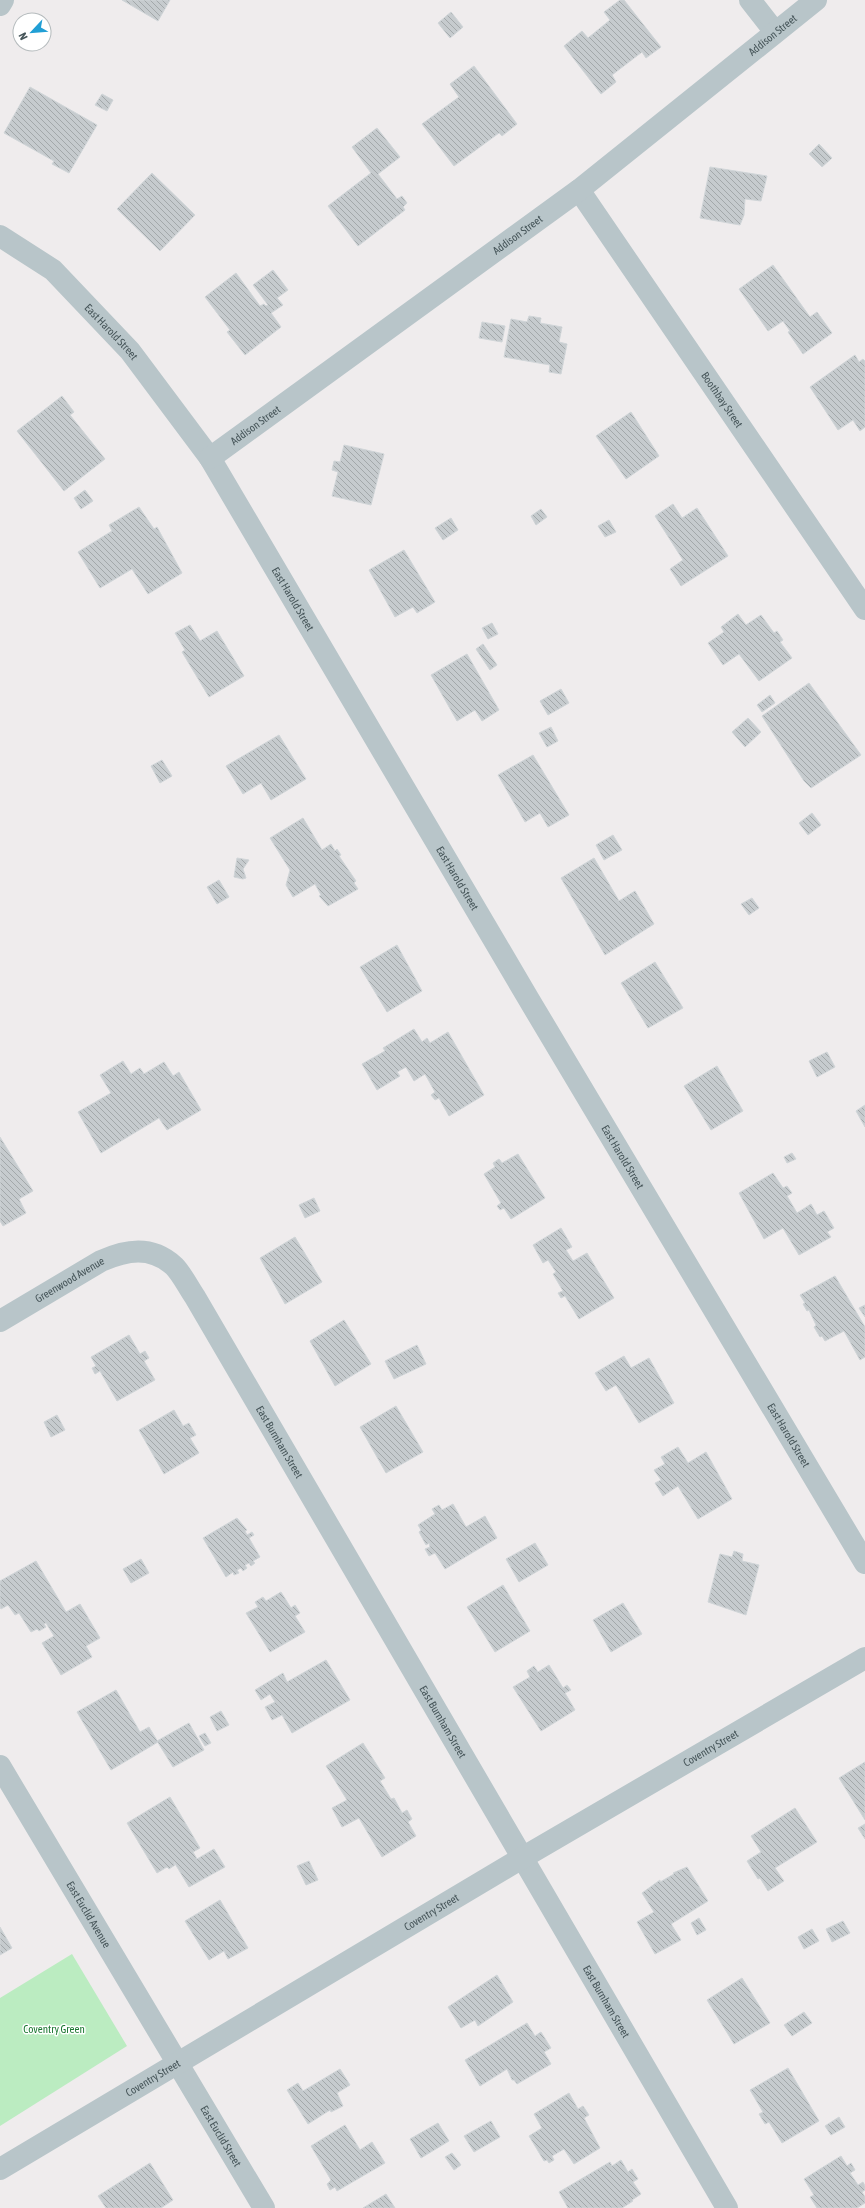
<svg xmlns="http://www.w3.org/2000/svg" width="865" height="2208" viewBox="0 0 865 2208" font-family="'Asap Condensed',sans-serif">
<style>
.green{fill:#bbecc1}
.building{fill:url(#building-back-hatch);stroke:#d0d5d8}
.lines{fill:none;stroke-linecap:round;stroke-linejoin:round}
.minor{stroke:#b8c5c9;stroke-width:22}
.labels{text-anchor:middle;stroke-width:3;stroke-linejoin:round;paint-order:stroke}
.street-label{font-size:11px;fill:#465559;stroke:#fff}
.park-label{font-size:11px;fill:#1a7630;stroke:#fff}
</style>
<defs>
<pattern id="building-back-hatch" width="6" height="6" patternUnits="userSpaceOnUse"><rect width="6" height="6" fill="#c6cbce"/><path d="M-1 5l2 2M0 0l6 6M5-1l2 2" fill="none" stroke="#a3a8aa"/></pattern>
</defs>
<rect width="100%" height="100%" fill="#efeced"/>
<polygon class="green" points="72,1954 127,2046 0,2126 0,1998"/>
<g class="building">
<polygon points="122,0 170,0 158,21"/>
<polygon points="620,0 624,0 661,47 646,58 642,52 612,75 616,82 601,94 564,46 582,31 588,38 610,20 604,12"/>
<polygon points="451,12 463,27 450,38 438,23"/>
<polygon points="474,66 517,124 502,136 499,133 454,166 422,124 459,97 450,84"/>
<polygon points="30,87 97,125 69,173 52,164 54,161 4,133"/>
<polygon points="102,94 113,100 107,111 95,105"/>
<polygon points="377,128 400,157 378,174 397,199 402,196 407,203 403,207 405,210 358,246 328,206 371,173 352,147"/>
<polygon points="819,144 832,158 822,167 809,154"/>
<polygon points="710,167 767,176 761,201 745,199 744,215 740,225 700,218"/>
<polygon points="152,173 195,215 160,251 117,209"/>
<polygon points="773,265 810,317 817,312 832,333 803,354 788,332 790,331 783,321 768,331 739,289"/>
<polygon points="273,270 288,290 277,298 283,305 271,313 281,327 245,355 227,332 230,330 205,297 236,273 260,306 264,304 266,306 268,305 253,285"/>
<polygon points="529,316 541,318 540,323 562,327 559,342 567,344 561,374 549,372 550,365 504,357 511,319 527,322"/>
<polygon points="482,322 505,326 502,342 479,338"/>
<polygon points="855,355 859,362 863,359 865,361 865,427 860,431 853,420 838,430 810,387"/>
<polygon points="62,396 74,412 70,415 105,459 64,491 17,431"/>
<polygon points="631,412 659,456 626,479 596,436"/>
<polygon points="344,445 384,454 371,505 332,496 338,472 332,470 334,461 340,462"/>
<polygon points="85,490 93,501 81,509 74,498"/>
<polygon points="673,504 682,518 697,508 728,556 681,586 670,569 683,560 655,516"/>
<polygon points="139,507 154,529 157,527 182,573 148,594 132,569 100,588 78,552 112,531 109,525"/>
<polygon points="541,509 547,517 536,525 531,516"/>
<polygon points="451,518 458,530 443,540 435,528"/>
<polygon points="609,520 616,532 605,537 598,526"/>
<polygon points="404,550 435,602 417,613 413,607 395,617 369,570"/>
<polygon points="738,614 746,625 761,615 774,633 777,631 783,640 780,642 792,658 759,681 739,654 723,665 708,643 724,632 721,627"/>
<polygon points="492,623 498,634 488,639 482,628"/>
<polygon points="190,625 200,641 217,631 244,676 209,697 182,652 185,650 175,633"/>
<polygon points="483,644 497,665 490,670 476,649"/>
<polygon points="467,654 499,710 482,721 475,710 457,721 431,675"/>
<polygon points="809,683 861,755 811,788 804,781 762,716"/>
<polygon points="561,689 569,703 548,715 540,701"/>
<polygon points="770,695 775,703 762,712 757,705"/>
<polygon points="748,718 761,732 745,747 732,732"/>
<polygon points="551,727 558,741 547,747 539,733"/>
<polygon points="279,735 306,779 271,800 261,783 243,794 226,766"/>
<polygon points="533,755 569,815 548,827 540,813 525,822 498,775"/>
<polygon points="162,760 172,776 160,783 151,766"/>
<polygon points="812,813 821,825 808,835 799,823"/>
<polygon points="303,818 322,850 331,844 335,851 337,849 341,855 339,856 356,881 354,883 358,889 328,906 319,896 321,895 315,884 293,897 286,885 290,870 270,838"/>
<polygon points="613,835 622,850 604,860 596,845"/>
<polygon points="237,858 249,860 243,869 246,878 243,879 234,877"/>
<polygon points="594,858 619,901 635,891 654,924 605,955 561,878"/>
<polygon points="219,880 229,897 217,904 207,887"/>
<polygon points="752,898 759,908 749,915 741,904"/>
<polygon points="397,945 422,991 387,1012 360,967"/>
<polygon points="655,962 683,1008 648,1028 621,983"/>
<polygon points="414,1029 422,1042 427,1038 430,1043 448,1032 484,1095 449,1116 439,1098 435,1100 431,1095 435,1092 425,1074 414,1081 406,1067 397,1072 400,1076 377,1090 362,1064 385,1051 383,1048"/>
<polygon points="827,1052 835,1067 817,1077 809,1061"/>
<polygon points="123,1061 131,1074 140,1068 144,1074 164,1062 173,1076 179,1072 201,1110 167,1130 159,1118 101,1153 78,1112 111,1093 100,1075"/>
<polygon points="717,1066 743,1111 711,1130 684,1086"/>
<polygon points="865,1105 865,1127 856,1111"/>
<polygon points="0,1137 33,1191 19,1199 26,1213 3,1226 0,1221"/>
<polygon points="792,1153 796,1159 787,1163 784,1157"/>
<polygon points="518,1154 545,1198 511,1219 504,1208 500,1210 497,1206 501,1203 484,1174 495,1167 493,1163 499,1159 502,1163"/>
<polygon points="773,1173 783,1188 787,1186 792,1193 787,1196 797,1213 811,1204 817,1215 824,1211 834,1228 827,1232 831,1237 799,1255 783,1228 764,1239 739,1193"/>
<polygon points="314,1198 320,1211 305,1218 299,1205"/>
<polygon points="561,1228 572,1247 566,1250 573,1261 587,1253 614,1298 579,1319 565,1296 561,1298 558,1293 563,1291 553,1274 556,1272 548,1260 543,1263 533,1245"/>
<polygon points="295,1237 322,1282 285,1304 260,1258"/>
<polygon points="835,1276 865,1327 865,1357 860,1360 844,1331 825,1341 822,1336 820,1337 814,1327 816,1325 809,1310 807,1311 803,1304 805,1303 800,1295"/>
<polygon points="865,1305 865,1317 859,1308"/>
<polygon points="344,1320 371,1364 335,1386 310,1341"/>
<polygon points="129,1335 140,1354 145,1351 149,1358 144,1361 155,1380 117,1401 100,1371 95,1374 92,1368 96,1366 91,1357"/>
<polygon points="417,1345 426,1364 394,1379 385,1361"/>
<polygon points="624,1356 631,1368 649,1358 674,1403 639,1423 616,1385 606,1391 595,1373"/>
<polygon points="396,1406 423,1452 386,1473 360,1427"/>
<polygon points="174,1410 183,1426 189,1423 196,1435 190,1438 199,1453 164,1474 139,1430"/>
<polygon points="57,1415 65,1430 51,1437 44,1422"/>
<polygon points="678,1447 688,1463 706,1452 732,1499 698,1519 678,1486 663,1496 655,1483 661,1480 654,1470 665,1464 661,1457"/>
<polygon points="453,1504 466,1527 485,1516 497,1538 445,1569 435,1553 429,1556 425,1549 430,1547 429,1543 426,1545 419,1532 421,1530 418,1525 435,1514 432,1509 439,1505 442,1510"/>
<polygon points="237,1518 247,1530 245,1531 247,1535 252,1532 254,1535 249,1538 260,1557 253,1561 255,1563 251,1566 249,1563 245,1565 247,1568 243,1571 241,1568 237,1570 239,1573 234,1575 233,1572 226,1577 203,1538"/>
<polygon points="535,1543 548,1565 519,1582 506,1559"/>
<polygon points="734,1551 743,1554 742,1561 759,1565 746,1615 708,1602 720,1554 732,1557"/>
<polygon points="141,1559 149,1573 131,1583 123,1569"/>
<polygon points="36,1561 66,1612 80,1604 100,1638 86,1646 92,1657 61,1675 42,1643 54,1636 46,1623 44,1624 46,1627 39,1631 37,1629 31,1632 19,1613 15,1615 8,1605 1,1609 0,1607 0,1581"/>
<polygon points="503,1585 530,1631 495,1652 467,1607"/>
<polygon points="281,1592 291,1608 295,1605 300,1613 295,1616 305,1632 270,1652 246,1613 258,1607 255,1602 263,1597 266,1601"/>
<polygon points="623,1603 642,1634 611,1652 593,1620"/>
<polygon points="326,1660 350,1700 292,1733 282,1715 272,1720 265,1707 275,1702 270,1694 261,1700 255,1690 283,1673 287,1682"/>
<polygon points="549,1665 563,1688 567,1685 571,1690 565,1693 575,1710 541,1731 513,1687 530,1677 527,1671 534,1666 538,1672"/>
<polygon points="116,1690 140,1732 149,1727 158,1742 111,1770 77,1712"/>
<polygon points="221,1711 229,1725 217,1731 210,1717"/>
<polygon points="189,1723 204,1750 173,1767 157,1741"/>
<polygon points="205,1733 211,1743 205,1746 199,1736"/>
<polygon points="363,1743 385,1778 380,1781 391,1799 394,1798 402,1813 407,1810 412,1819 408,1822 416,1836 382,1857 359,1818 342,1827 332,1808 347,1800 326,1766"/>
<polygon points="865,1762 865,1820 839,1778"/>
<polygon points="170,1797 200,1848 193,1852 197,1859 214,1849 225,1867 189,1887 174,1862 175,1865 169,1869 167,1867 157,1873 127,1823"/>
<polygon points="795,1808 817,1842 775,1868 784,1881 768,1891 760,1878 758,1879 747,1861 761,1852 751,1836"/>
<polygon points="865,1824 865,1839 858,1828"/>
<polygon points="309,1861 318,1880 306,1885 297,1866"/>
<polygon points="687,1867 708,1901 671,1924 681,1940 655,1954 637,1922 654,1912 642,1893 660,1880 660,1882 674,1874 673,1873"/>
<polygon points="220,1900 248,1948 228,1959 224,1951 209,1960 185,1921"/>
<polygon points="699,1918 706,1930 697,1935 691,1923"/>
<polygon points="843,1921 850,1933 832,1942 826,1929"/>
<polygon points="0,1927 12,1948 0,1955"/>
<polygon points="812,1929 819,1941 804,1949 798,1937"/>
<polygon points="497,1975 513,2002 478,2026 475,2020 461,2028 448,2007"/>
<polygon points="742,1978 770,2023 734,2044 707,2000"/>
<polygon points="804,2012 812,2023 792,2036 784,2025"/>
<polygon points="527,2023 535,2036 541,2032 551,2048 544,2052 551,2064 517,2084 514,2080 512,2080 507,2069 480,2086 465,2060"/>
<polygon points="788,2068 819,2121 782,2143 769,2122 765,2124 759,2114 763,2112 750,2090"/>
<polygon points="340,2069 350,2085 337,2093 343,2106 331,2112 330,2110 308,2124 287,2090 298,2083 303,2091"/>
<polygon points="569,2093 578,2109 583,2106 589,2115 584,2118 600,2148 574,2164 564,2149 552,2156 554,2160 549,2163 547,2160 544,2161 529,2136 542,2128 534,2114"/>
<polygon points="839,2117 845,2127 831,2135 825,2126"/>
<polygon points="491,2121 500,2137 474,2152 464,2136"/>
<polygon points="438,2123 449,2141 421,2158 410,2139"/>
<polygon points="345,2125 360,2150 372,2142 385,2163 337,2191 335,2187 330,2190 327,2184 331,2180 311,2146"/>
<polygon points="452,2153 461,2165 454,2170 445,2157"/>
<polygon points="841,2156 847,2166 851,2163 855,2170 850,2173 858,2185 863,2182 865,2186 865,2190 862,2192 865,2197 865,2203 857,2208 817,2208 810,2197 814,2195 804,2179"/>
<polygon points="621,2160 628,2172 632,2169 638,2179 633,2182 641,2194 632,2200 633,2201 622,2208 568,2208 559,2192 610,2162 612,2166"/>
<polygon points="150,2163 173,2200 161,2208 106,2208 98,2196"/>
<polygon points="386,2194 395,2208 363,2208"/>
</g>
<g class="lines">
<g class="minor">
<polyline points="750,0 775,32"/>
<polyline points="0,5 3,0"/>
<path id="s1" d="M579 190 865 609"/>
<path id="s2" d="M0 236 53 270 130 351 210 458 528 998 865 1563"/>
<path id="s3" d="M210 458 579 190 816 0"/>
<path id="s4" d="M0 1321 101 1261C126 1250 151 1245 174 1266 182 1274 188 1287 195 1297L727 2208"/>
<path id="s5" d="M0 1766 264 2208"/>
<path id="s6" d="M0 2169 522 1858 865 1658"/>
</g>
</g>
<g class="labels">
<g class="street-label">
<text dy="4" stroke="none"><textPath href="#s3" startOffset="704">Addison Street</textPath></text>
<text dy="4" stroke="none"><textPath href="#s3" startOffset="380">Addison Street</textPath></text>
<text dy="4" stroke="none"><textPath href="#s2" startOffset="148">East Harold Street</textPath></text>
<text dy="4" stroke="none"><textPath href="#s1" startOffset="254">Boothbay Street</textPath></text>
<text dy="4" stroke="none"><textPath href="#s3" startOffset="56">Addison Street</textPath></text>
<text dy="4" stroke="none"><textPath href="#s2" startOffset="472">East Harold Street</textPath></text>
<text dy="4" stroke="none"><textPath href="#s2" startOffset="796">East Harold Street</textPath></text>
<text dy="4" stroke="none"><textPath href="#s2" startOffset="1120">East Harold Street</textPath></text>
<text dy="4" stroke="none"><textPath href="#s4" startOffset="81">Greenwood Avenue</textPath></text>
<text dy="4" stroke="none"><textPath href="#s2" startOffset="1444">East Harold Street</textPath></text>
<text dy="4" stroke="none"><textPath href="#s4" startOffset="401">East Burnham Street</textPath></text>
<text dy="4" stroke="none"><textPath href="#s4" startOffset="725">East Burnham Street</textPath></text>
<text dy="4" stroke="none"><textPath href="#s6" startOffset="826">Coventry Street</textPath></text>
<text dy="4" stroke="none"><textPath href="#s6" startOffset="502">Coventry Street</textPath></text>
<text dy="4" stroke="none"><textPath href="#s5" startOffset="173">East Euclid Avenue</textPath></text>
<text dy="4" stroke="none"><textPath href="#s4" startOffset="1049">East Burnham Street</textPath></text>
<text dy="4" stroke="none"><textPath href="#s6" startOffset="178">Coventry Street</textPath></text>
<text dy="4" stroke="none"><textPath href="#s5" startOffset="431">East Euclid Street</textPath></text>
</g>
<g class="park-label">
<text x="54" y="2033">Coventry Green</text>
</g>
</g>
<g transform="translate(32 32) rotate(244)"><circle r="19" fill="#ffffff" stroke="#b5bbbd"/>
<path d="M0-3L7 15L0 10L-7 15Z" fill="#219fd5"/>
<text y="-6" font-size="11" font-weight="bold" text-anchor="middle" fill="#465559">N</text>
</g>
</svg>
